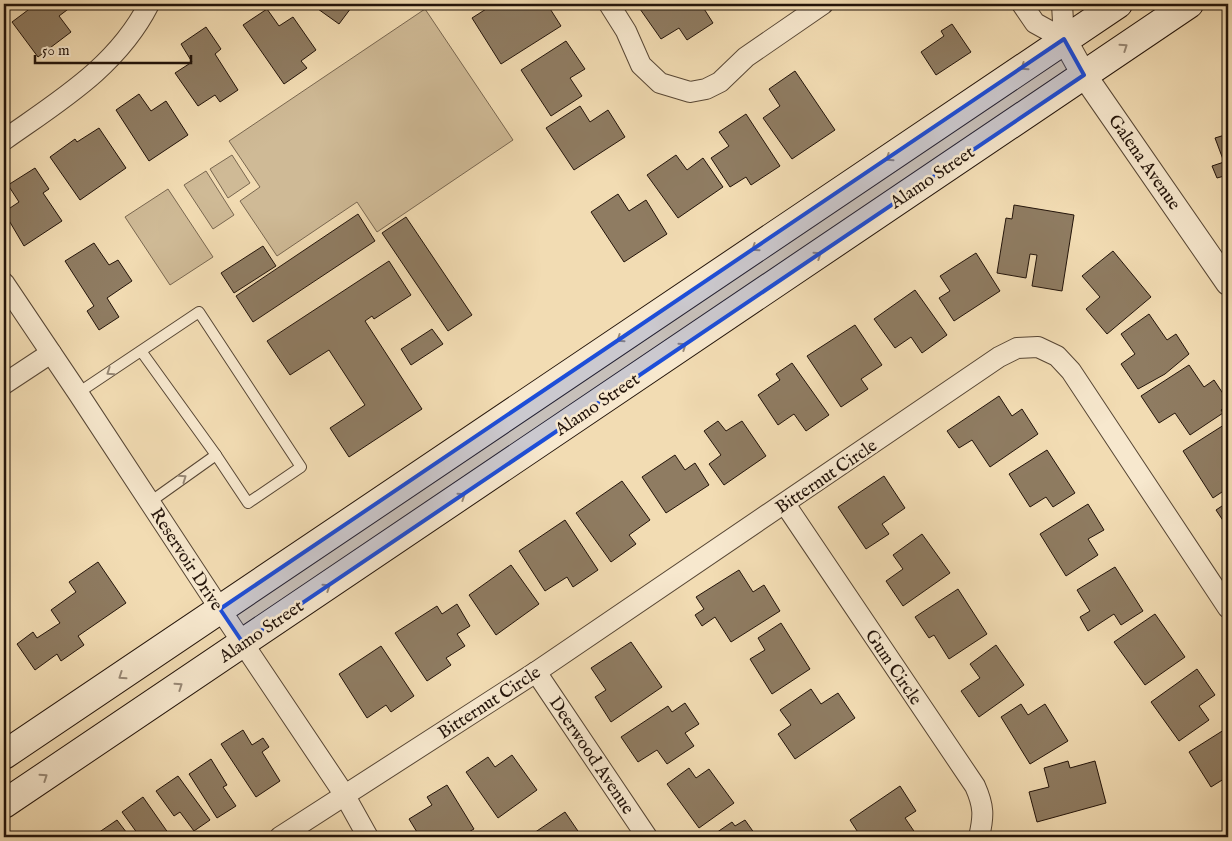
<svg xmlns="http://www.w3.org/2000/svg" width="1232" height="841" viewBox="0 0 1232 841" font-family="'IM FELL English',serif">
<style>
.green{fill:#cfba96;stroke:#796750}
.building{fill:#8f7c62;stroke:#23140a}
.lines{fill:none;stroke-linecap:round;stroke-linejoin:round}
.service-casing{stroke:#574634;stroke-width:12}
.minor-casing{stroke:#574634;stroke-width:22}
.tertiary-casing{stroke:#574634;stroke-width:26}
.secondary-casing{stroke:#23140a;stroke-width:30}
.service{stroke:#f7e8ce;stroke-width:10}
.minor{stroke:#f7e8ce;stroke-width:20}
.tertiary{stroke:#f7e8ce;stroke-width:24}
.secondary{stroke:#f7e8ce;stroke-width:28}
.oneway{stroke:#988976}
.marked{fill:#1d4ed8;fill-opacity:0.2;stroke:#1d4ed8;stroke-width:4;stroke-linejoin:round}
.labels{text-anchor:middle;stroke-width:5;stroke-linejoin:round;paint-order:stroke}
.street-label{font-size:18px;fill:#23140a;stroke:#f7e8ce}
</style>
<rect width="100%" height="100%" fill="#f2dcb3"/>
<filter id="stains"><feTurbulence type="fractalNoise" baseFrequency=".004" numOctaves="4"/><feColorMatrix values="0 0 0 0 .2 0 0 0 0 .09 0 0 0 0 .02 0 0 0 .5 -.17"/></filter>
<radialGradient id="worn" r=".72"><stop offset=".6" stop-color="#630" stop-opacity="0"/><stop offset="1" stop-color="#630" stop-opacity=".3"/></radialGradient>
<g class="green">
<polygon points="425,9 513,140 377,232 357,202 277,256 240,201 260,187 229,141"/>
<polygon points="232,155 250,183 228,198 210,169"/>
<polygon points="206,171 234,215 213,229 184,185"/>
<polygon points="168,189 213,257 170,285 125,217"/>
</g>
<g class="building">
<polygon points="36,4 75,4 59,16 71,32 38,57 12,22"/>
<polygon points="311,4 354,4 339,24"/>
<polygon points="494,4 547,4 561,26 501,64 472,18"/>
<polygon points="648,4 701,4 713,23 687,40 679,28 661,39 640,9"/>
<polygon points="732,4 742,4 735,8"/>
<polygon points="267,9 279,26 293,17 316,50 301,61 307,68 284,84 243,25"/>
<polygon points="952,24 971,52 936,75 921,52 944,36 941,31"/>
<polygon points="206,27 221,49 215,54 238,90 220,102 215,95 198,106 175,73 192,62 181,44"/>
<polygon points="566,41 585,69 570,78 582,96 551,116 521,70"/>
<polygon points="795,71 835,130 792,159 763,118 780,106 769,89"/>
<polygon points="139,94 151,111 166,101 188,135 149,161 116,110"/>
<polygon points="580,106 590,122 608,110 625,137 574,170 546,128"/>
<polygon points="746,114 780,166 751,185 746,177 730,187 711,158 729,146 719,132"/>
<polygon points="99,128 126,168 80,200 50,157 75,139 77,142"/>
<polygon points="1228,134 1228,176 1228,175 1217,178 1212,166 1224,162 1215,138"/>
<polygon points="676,155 687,170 703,158 723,187 678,218 647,175"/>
<polygon points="35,168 49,189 43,193 62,221 24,246 4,212 19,202 8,185"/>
<polygon points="618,194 629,211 646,200 667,234 624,262 591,212"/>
<polygon points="1014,205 1074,215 1062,291 1032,286 1037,255 1030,254 1026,278 997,273 1006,218 1012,219"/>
<polygon points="358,214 375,241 253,322 236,296"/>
<polygon points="406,217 472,315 448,331 382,233"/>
<polygon points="94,243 109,265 118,260 132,281 107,298 119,317 99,330 87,311 94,306 65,261"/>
<polygon points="263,246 276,266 234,293 221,273"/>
<polygon points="1113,251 1151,297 1107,334 1086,309 1100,297 1082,276"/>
<polygon points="976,253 1000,291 954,321 939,298 950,291 940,276"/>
<polygon points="389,261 411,295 374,319 372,316 365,321 422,409 349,457 330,428 365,405 329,350 290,375 267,341"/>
<polygon points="915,290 947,335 922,353 911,337 895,348 874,319"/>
<polygon points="1149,314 1167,340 1176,334 1189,354 1165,374 1138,389 1121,364 1135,354 1121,334"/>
<polygon points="855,325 882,365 861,379 868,389 841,407 807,356"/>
<polygon points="432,329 443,344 411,365 401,349"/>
<polygon points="792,363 829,415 806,431 794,414 778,425 758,395 780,380 776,374"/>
<polygon points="1189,365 1204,387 1214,380 1228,401 1228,405 1221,410 1223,413 1190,435 1175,413 1159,423 1141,396"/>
<polygon points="999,396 1012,416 1022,409 1038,434 990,467 972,440 959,448 947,431"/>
<polygon points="718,421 726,431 742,421 766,456 724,485 709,464 721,455 704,431"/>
<polygon points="1227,423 1228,488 1213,498 1183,451"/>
<polygon points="1047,450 1075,493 1053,507 1046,497 1030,507 1009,474"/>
<polygon points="675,455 685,470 695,463 709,485 666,513 642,477"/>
<polygon points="884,476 905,508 882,524 889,534 866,549 838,507"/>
<polygon points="622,481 650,520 629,535 636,544 611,562 576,513"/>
<polygon points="1228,502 1228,528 1216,510"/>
<polygon points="1088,504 1104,530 1088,539 1098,555 1066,576 1040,534"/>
<polygon points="565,520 598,570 573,587 567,577 545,591 519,551"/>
<polygon points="922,534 950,573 903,606 886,581 903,569 893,555"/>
<polygon points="98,562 126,603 78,636 84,645 61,661 57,654 35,670 17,644 33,632 37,638 60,623 51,610 76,592 69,582"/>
<polygon points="511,565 539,604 496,635 469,595"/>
<polygon points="1115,567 1143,611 1121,625 1114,614 1088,631 1080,617 1090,611 1077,590"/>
<polygon points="739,570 753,592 764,585 780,611 731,642 715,617 702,626 695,615 704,609 696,597"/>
<polygon points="958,589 987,634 949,659 934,635 929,638 915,617"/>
<polygon points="457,604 470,626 457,634 465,646 446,658 451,665 427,681 395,633 437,606 442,614"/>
<polygon points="1155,614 1185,657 1145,685 1114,642"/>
<polygon points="781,623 810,669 772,694 750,659 765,650 758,638"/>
<polygon points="631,642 662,687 611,722 595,697 606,690 591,668"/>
<polygon points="996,645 1024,685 979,717 961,691 980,678 970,664"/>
<polygon points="381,646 414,696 391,712 386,705 367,718 339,674"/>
<polygon points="1197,669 1215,695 1199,706 1209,720 1179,741 1151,702"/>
<polygon points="811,689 821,704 838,693 855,718 795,759 778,734 791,725 780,710"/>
<polygon points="685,703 699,724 685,733 694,746 667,764 657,750 638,762 621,737 668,706 672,712"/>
<polygon points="1021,704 1028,715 1045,704 1068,741 1030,764 1001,717"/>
<polygon points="1227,728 1228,779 1227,777 1211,787 1189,752"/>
<polygon points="243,730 252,745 263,738 269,747 262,752 280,781 256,797 221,744"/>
<polygon points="512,755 537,790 498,818 466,772 488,757 495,767"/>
<polygon points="211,759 227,785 223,787 236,806 217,818 189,774"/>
<polygon points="1068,761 1070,768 1095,761 1106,803 1037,822 1029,792 1049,787 1044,768"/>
<polygon points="689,768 696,778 709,769 734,803 699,828 667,784"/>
<polygon points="178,776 210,820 194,831 180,812 174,816 156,791"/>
<polygon points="447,785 474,829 460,837 420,837 409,819 432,805 427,797"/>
<polygon points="900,786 916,811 905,818 918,837 861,837 850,820"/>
<polygon points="143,797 171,837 140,837 122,812"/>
<polygon points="565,812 582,837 528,837"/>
<polygon points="117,820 130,837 96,837 95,835"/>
<polygon points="745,820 757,837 715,837 713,835 732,822 735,826"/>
</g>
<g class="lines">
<defs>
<g id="service">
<polyline points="78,393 199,312 301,467 248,503 216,455 141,351"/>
<polyline points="150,502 216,455"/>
</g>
<g id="minor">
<polyline points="609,4 626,31 641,65 660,83 690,92 706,89 720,82 746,57 823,4"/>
<polyline points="1022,4 1035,23 1064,39"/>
<polyline points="1062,4 1064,39"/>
<path d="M4 140C59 101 117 67 149 4"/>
<polyline points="4,283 78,393 220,609 344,794 368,837"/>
<polyline points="4,384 51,353"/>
<path d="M785 504 975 786C984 806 984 816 979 837"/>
<polyline points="536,672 647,837"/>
<polyline points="280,837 536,672 999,357 1017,348 1038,347 1057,356 1071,371 1228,608"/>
</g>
<polyline id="tertiary" points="1064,39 1084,75 1228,283"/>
<g id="secondary">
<polyline points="4,755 1118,4"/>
<polyline points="4,804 1189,4"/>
</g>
</defs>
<use href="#service" class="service-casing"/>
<use href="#minor" class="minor-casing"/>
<use href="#tertiary" class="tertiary-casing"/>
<use href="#secondary" class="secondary-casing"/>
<use href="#service" class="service"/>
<use href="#minor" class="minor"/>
<use href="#tertiary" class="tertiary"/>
<use href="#secondary" class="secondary"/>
</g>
<defs><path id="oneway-chevron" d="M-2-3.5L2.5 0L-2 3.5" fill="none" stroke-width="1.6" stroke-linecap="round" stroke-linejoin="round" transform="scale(1.25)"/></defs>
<g class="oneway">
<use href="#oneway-chevron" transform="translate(1124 47) rotate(-34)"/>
<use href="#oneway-chevron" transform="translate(1024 67) rotate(146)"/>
<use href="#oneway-chevron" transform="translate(889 158) rotate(146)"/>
<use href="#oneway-chevron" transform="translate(755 248) rotate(146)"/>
<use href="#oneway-chevron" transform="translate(818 255) rotate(-34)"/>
<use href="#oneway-chevron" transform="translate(620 339) rotate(146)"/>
<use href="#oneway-chevron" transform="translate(683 346) rotate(-34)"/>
<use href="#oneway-chevron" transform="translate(110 372) rotate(146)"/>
<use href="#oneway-chevron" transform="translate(183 478) rotate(-35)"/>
<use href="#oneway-chevron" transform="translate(462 496) rotate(-34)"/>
<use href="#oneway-chevron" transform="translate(327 587) rotate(-34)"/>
<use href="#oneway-chevron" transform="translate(122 676) rotate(146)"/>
<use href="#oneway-chevron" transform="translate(179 686) rotate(-34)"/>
<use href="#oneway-chevron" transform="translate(44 777) rotate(-34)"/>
</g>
<path class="marked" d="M1064 39 1084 75 243 643 220 609Z"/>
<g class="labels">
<g class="street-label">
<text transform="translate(1145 162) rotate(55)" y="6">Galena Avenue</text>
<text transform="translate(932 177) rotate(-34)" y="6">Alamo Street</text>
<text transform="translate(597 404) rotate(-34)" y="6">Alamo Street</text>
<text transform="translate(826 476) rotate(-34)" y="6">Bitternut Circle</text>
<text transform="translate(187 559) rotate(57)" y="6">Reservoir Drive</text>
<text transform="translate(261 631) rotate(-34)" y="6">Alamo Street</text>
<text transform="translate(894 667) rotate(56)" y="6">Gum Circle</text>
<text transform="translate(489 702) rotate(-33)" y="6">Bitternut Circle</text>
<text transform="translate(592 755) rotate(56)" y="6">Deerwood Avenue</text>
</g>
</g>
<rect width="1232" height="841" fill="none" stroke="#f2dcb3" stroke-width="20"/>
<rect x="5" y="5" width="1222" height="831" fill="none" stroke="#23140a" stroke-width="2.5"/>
<rect x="10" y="10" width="1212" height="821" fill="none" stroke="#23140a"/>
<path d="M35 55v8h156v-8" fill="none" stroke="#23140a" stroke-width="2.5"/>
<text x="42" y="55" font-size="15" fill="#23140a" stroke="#f7e8ce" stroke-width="4" paint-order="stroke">50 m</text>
<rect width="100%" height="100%" filter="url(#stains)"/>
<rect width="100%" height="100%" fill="url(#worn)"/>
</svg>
